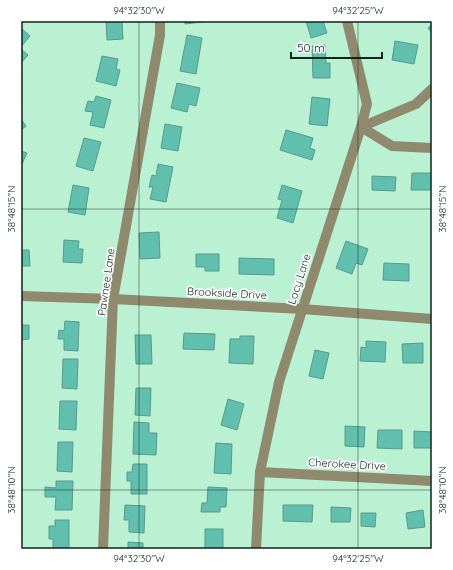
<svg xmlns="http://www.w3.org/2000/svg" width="453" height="570" viewBox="0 0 453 570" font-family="Quicksand,sans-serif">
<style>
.building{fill:#61bfae;stroke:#59988c}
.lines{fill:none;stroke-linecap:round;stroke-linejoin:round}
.minor{stroke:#8f8a6d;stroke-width:10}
.ticks{fill:none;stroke:#0f241a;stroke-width:1;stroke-opacity:0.45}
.labels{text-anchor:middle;stroke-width:3.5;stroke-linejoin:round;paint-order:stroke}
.street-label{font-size:11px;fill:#0f241a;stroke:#fff}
.neatline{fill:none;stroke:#0f241a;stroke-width:1.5}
.ticks-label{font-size:10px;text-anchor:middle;fill:#0f241a}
</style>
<rect width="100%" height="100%" fill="#bbf1d3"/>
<g class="building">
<polygon points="106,21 122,21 123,39 107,40"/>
<polygon points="185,21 202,21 202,22 185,24"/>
<polygon points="306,21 323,21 327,33 311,38"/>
<polygon points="432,24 432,33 428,28"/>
<polygon points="21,28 30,36 21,47"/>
<polygon points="187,35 202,38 196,74 180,71"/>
<polygon points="395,41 418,45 414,64 392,60"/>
<polygon points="325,45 326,63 330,63 330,78 313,78 312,46"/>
<polygon points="21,49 28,55 21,63"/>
<polygon points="102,56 118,59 116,69 120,70 116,86 96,81"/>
<polygon points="177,83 200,88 196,106 189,104 187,112 171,108"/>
<polygon points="96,96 111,100 104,128 90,125 93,112 85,111 88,101 94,102"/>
<polygon points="312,97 330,99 327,126 309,124"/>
<polygon points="21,119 26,126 21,130"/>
<polygon points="165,124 182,127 178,151 161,148"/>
<polygon points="286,130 313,138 310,148 315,150 312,160 280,150"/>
<polygon points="84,138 101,142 93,171 76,166"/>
<polygon points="21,151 27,153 21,166"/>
<polygon points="158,164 173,167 166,202 150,199 153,187 149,187 152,175 156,176"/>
<polygon points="412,173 432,173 432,190 411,190"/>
<polygon points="372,176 396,177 395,191 372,190"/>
<polygon points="73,185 89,188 85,215 68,212"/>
<polygon points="282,185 302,191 293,223 277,218 282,200 278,199"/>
<polygon points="159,232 160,258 140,259 139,233"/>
<polygon points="64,240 79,241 78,249 83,249 82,263 63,262"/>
<polygon points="346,241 368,249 362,265 356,263 352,274 336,268"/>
<polygon points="21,250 29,250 30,266 21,266"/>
<polygon points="196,254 219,254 219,271 205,271 205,267 196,267"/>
<polygon points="239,258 274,259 274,275 239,274"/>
<polygon points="384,263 409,264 409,281 383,280"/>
<polygon points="65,321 79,322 78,351 64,350 64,339 58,339 59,330 64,331"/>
<polygon points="21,325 29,325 29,339 21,340"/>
<polygon points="184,333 215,334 214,350 183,349"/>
<polygon points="135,335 151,335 152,364 136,364"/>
<polygon points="240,336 254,336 253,364 229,363 230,339 240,339"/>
<polygon points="366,341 386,342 385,362 360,361 361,347 366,348"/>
<polygon points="423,343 423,363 403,363 402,344"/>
<polygon points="315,350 329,353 323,379 309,376"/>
<polygon points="63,359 78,359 77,389 62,388"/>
<polygon points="136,388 151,388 150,416 135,415"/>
<polygon points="228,399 244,404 237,430 221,425"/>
<polygon points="60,401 77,401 76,430 59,429"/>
<polygon points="134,422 149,423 149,433 157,433 156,455 133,454"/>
<polygon points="345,426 365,427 364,447 345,446"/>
<polygon points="378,430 402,430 402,449 377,448"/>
<polygon points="414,431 432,432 432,448 414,448"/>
<polygon points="58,442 73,442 72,472 57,471"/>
<polygon points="216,443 232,444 231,474 214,473"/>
<polygon points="133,464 147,464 147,494 131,494 131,481 127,481 127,472 132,472"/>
<polygon points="56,481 73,481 72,510 55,510 56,497 45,497 45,487 56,488"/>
<polygon points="208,487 227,488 226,507 220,507 220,512 201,512 202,503 207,503"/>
<polygon points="125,505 145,506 144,533 129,532 129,520 124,520"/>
<polygon points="283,505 313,505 312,522 283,521"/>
<polygon points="331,507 351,508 350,522 331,522"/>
<polygon points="423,510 425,527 408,529 406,513"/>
<polygon points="361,513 376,513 375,527 361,526"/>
<polygon points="55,520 69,520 69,549 53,549 53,539 49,539 49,526 55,526"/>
<rect x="205" y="529" width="18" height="20"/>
<polygon points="128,542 143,543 143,549 128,549"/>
</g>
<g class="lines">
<g class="minor">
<polyline points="361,127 416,104 432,89"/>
<polyline points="361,127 392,146 432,148"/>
<polyline points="21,296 113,299 302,309 432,319"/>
<polyline points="260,472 432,481"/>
<polyline points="103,549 113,299 160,35 160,21"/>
<polyline points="256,549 260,472 279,382 361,127 367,104 347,21"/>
</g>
</g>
<path class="ticks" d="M139 21V549M358 21V549M21 209H432M21 490H432"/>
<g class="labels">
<g class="street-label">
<text transform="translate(299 279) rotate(-72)" y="4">Lacy Lane</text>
<text transform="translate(106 282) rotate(-82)" y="4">Pawnee Lane</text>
<text transform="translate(227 293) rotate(3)" y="4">Brookside Drive</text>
<text transform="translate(347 464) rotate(3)" y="4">Cherokee Drive</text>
</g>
</g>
<rect width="453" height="570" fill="none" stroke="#ffffff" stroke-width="44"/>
<path d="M291 52v6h91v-6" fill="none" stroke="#0f241a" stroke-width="2"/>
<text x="297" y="52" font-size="12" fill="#0f241a" stroke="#ffffff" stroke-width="3" paint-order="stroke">50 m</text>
<rect x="22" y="22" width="409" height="526" class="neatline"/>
<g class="ticks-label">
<text x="139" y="14">94°32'30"W</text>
<text x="358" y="14">94°32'25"W</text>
<text transform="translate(11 209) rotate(-90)" y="4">38°48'15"N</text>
<text transform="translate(442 209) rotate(-90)" y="4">38°48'15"N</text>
<text transform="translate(11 490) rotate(-90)" y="4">38°48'10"N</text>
<text transform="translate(442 490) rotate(-90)" y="4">38°48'10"N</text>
<text x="139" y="562">94°32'30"W</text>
<text x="358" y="562">94°32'25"W</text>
</g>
</svg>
